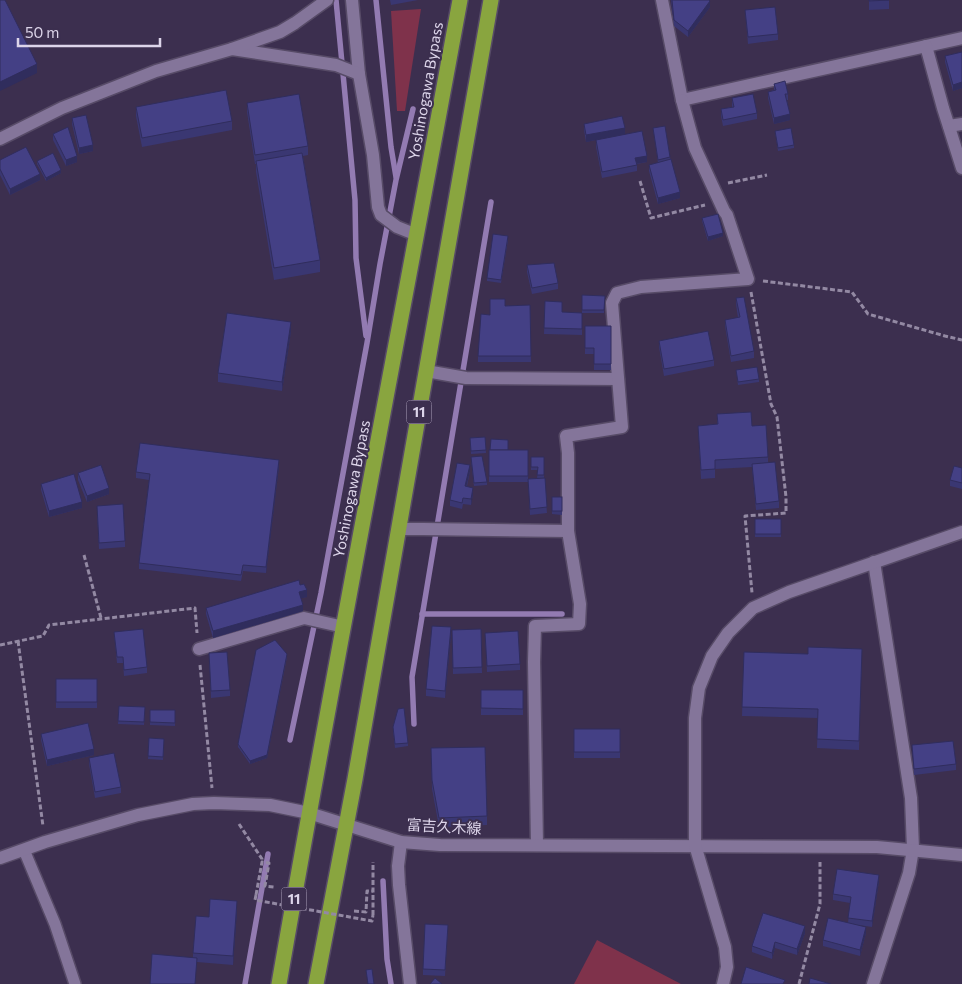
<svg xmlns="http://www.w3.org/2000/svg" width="962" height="984" viewBox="0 0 962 984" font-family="Commissioner,'Noto Sans JP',sans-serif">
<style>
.green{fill:#7f324b}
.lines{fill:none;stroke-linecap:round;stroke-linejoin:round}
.stream{stroke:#937bb2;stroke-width:5.5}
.lane-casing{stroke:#574b67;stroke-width:14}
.street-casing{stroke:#574b67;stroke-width:15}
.secondary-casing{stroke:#574b67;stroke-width:15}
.highway-casing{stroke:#574b67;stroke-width:18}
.path{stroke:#9389a3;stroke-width:3;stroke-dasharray:5 2.5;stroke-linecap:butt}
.lane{stroke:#84759a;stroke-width:11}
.street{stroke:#84759a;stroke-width:12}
.secondary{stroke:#84759a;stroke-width:12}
.highway{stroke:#89a53f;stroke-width:15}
.path-bridge{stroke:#9389a3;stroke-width:3;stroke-dasharray:5 2.5;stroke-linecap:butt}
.wall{fill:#3a3772}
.shaded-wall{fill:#302d5d}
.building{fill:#444085;stroke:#302d5d}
.labels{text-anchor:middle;stroke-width:4;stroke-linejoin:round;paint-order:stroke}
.shield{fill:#3c2f4f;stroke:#ada3bc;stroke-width:1}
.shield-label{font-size:14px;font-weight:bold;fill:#ddd5ea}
.street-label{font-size:15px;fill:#ddd5ea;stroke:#3c2f4f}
</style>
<rect width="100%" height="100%" fill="#3c2f4f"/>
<g class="green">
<polygon points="421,9 405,111 397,111 391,11"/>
<polygon points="597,940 681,984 574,984"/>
</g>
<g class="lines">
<g class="stream">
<polyline points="336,0 355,200 356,258 366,336"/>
<polyline points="376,0 391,147 396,177"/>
<polyline points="422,614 562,614"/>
<polyline points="414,724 412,677 491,202"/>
<polyline points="290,740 321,593 367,343 380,264 396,180 413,109"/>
<polyline points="383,881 387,959 391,984"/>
<polyline points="245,984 268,854"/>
</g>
<defs>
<polyline id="lane" points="24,850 55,924 75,984"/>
<g id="street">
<polyline points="352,0 359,74 373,155 378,207 381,215 397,227 417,235"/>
<polyline points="662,0 682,100 962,38"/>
<polyline points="926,46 943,108 962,168"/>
<polyline points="232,49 336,65 359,74"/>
<polyline points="949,126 962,124"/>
<polyline points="426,371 466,378 618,379"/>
<polyline points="399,529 423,529 568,531"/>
<polyline points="199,649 304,618 344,627"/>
<polyline points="401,842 398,866 399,885 410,984"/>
<polyline points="537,845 534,662 535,626 579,624 580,604 568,531 568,453 566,436 622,427 612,303 617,293 641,287 748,279 727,215 724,211 695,148 682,100"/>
<polyline points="873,984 909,873 913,849 911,798 874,562"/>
</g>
<g id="secondary">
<polyline points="0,139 62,108 156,71 232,49 280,32 295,23 327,0"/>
<polyline points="0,858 45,842 138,815 193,804 214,803 270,805 309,813 401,842 440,845 877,847 962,855"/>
<polyline points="723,984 727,967 725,947 695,845 695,718 699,688 712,656 728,633 753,608 789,592 962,532"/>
</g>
<g id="highway">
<path d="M279 984C336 655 400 328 460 0"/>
<polyline points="316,984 355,779 491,0"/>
</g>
</defs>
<use href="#lane" class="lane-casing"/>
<use href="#street" class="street-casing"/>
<use href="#secondary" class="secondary-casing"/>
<use href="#highway" class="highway-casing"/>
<g class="path">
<polyline points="640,181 651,218 705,205"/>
<polyline points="728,183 767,175"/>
<polyline points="763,281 852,292 868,314 945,336 962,340"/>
<polyline points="751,292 771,404 777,417 786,497 786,513 745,516 752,593"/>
<polyline points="84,555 101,618"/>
<polyline points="18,641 43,826"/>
<polyline points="0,645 43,636 49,625 195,608 197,633"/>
<polyline points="200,665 212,788"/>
<polyline points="239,824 262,859 262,862"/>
<polyline points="256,895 262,862 269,863 265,886 274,887"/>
<polyline points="354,911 366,912 367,891 373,891"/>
<polyline points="373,915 373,862"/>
<polyline points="799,984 820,904 820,862"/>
</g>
<use href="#lane" class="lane"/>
<use href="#street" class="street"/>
<use href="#secondary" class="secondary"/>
<use href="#highway" class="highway"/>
<polyline class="path-bridge" points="256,895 255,900 372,921 373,915"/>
</g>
<g class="wall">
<polygon points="390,0 418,0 391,5"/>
<polygon points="671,0 710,7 688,37 674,26"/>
<polygon points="869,0 889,0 889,9 869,10"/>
<polygon points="745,10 778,34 778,40 748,44"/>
<polygon points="962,52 962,88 953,91 945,62 945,56"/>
<polygon points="774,84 788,94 788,100 787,100 790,120 774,124 768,98 768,92 774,90"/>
<polygon points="732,98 757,113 757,119 723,126 721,116 721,109 732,107"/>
<polygon points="247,103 308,146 308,155 303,156 320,260 320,272 274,280 256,172 256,164 255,164 247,112"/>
<polygon points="136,107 232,121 232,130 142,147 136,116"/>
<polygon points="72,118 93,151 79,154 72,124"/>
<polygon points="584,124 625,134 586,142 584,130"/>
<polygon points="653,128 670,157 680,198 658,204 649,171 649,165 658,163"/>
<polygon points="775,131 794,145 794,148 778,151"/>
<polygon points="53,134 77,162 66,166 53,140"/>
<polygon points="596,140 647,162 637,164 637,171 602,178 596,147"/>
<polygon points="0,160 40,180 10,195 0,175"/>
<polygon points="37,161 61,173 46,181 37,164"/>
<polygon points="702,218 723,236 708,241 702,221"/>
<polygon points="508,240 501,283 487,281 487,278"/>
<polygon points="527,265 558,283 558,289 532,294 527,272"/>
<polygon points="582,295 605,296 604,313 582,313 582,335 544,334 545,301 562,312 582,313"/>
<polygon points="736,298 754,351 754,358 731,362 725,326 725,320 738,318 736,304"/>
<polygon points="530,305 531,362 478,362 478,356 490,315 505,306"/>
<polygon points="585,326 611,326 611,370 594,370 594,354 585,354"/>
<polygon points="291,331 282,391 218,382 218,373"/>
<polygon points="659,341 714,360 714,366 664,376 659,347"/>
<polygon points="736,370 759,379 759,382 738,385"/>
<polygon points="717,414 752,426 768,457 768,463 779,501 779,508 756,510 752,467 715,469 715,478 701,479 698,426 717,424"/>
<polygon points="485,437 486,453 471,454 470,438"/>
<rect x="489" y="450" width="39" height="32"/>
<polygon points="531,457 544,457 544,478 547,513 530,515 528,479 537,478 538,470 531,470"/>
<polygon points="471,460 487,482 487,485 474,486"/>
<polygon points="279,466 266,573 243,571 241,581 139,569 139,563 149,480 136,478 136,472"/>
<polygon points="962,468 962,489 950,486 950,480"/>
<polygon points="470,471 467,486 473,494 471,505 463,504 462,509 450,506 450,500"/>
<polygon points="78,473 109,494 87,502 78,480"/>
<polygon points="41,484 82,508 49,517 41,490"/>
<polygon points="552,497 562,497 562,515 552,514"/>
<polygon points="97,512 125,541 125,547 99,549"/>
<rect x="755" y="519" width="26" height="18"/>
<polygon points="300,585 307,597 301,598 303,611 213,638 206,614 206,608"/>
<polygon points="481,629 482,673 453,674 452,630"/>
<polygon points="114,632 147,667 147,673 124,676 123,663 117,663"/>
<polygon points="485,633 520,664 520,670 487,672"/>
<polygon points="451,634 445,698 426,696 426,689"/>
<polygon points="862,649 859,750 817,748 818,718 742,716 744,652 808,654"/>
<polygon points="209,653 230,690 230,696 211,698"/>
<polygon points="287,657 267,758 250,764 238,747 238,744"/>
<rect x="56" y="679" width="41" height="29"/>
<rect x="481" y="690" width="42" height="25"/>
<polygon points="119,706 145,707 144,725 118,724"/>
<polygon points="150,710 175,710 175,726 150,725"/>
<rect x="574" y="729" width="46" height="29"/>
<polygon points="393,730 408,743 408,746 395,748"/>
<polygon points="41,734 94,755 47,766 41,740"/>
<polygon points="149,738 164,739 163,760 148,759"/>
<polygon points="912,745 956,764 956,770 914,775"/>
<polygon points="431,748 487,816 487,825 439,827 432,789"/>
<polygon points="89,758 121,787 121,793 95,798 89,764"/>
<polygon points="879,881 872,927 858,925 866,933 860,956 823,946 823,940 848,923 850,903 833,900 833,894"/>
<polygon points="237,910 233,965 197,962 197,967 193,958 193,953 209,917"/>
<polygon points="448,925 445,976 423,975 423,969"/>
<polygon points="805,933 797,955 775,948 772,959 752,952 752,946"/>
</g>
<g class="shaded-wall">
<polygon points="710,1 710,7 688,37 688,31"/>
<polygon points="37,64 37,73 0,91 0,82"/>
<polygon points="962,82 962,88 953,91 953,85"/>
<polygon points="790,114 790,120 774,124 774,118"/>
<polygon points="625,128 625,134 586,142 586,135"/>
<polygon points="93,145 93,151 79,154 79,148"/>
<polygon points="77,156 77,162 66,166 66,160"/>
<polygon points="647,156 647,162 635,164 635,158"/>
<polygon points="61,170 61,173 46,181 46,178"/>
<polygon points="40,174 40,180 10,195 10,189"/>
<polygon points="680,192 680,198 658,204 658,198"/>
<polygon points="723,233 723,236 708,241 708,237"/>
<polygon points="291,322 291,331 282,391 282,382"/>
<polygon points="279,460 279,466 266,573 266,567"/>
<polygon points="470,465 470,471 465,492 465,486"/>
<polygon points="109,488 109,494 87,502 87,496"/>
<polygon points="473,488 473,494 471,505 471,499"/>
<polygon points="82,502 82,508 49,517 49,511"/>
<polygon points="307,590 307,597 299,599 299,592"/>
<polygon points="303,605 303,611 213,638 213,631"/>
<polygon points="451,627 451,634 445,698 445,691"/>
<polygon points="287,654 267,758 250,764 250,761"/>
<polygon points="94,749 94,755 47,766 47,760"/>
<polygon points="879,875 879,881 872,927 872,921"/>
<polygon points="237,901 237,910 233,965 233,956"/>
<polygon points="805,926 805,933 797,955 797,949"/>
<polygon points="866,927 866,933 860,956 860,950"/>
<polygon points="775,942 775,948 772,959 772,953"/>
</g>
<g class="building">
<polygon points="0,0 5,0 37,64 0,82"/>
<polygon points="672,0 709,0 710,1 688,31 674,20"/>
<polygon points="869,0 889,0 869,1"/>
<polygon points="775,7 778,34 748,37 745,10"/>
<polygon points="962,52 962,82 953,85 945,56"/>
<polygon points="785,81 788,94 785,94 790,114 774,118 768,92 776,90 774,84"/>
<polygon points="226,90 232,121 142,138 136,107"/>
<polygon points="299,94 308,146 255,155 247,103"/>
<polygon points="753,94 757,113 723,120 721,109 734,107 732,98"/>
<polygon points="86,115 93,145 79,148 72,118"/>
<polygon points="622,116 625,128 586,135 584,124"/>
<polygon points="665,126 670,157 658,160 653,128"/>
<polygon points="68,127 77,156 66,160 53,134"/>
<polygon points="791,128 794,145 778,148 775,131"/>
<polygon points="642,131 647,156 635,158 637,165 602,172 596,140"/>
<polygon points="26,147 40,174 10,189 0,169 0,160"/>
<polygon points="53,153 61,170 46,178 37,161"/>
<polygon points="302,153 320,260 274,268 256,161"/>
<polygon points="671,159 680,192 658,198 649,165"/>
<polygon points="718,214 723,233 708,237 702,218"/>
<polygon points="493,234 508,236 501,280 487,278"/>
<polygon points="554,263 558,283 532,288 527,265"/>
<polygon points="582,295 605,296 604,310 582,310"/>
<polygon points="744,297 754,351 731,356 725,320 740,317 736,298"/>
<polygon points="490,299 505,299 505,306 530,305 531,356 478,356 481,314 490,315"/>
<polygon points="545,301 562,302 562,312 582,313 582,329 544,328"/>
<polygon points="227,313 291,322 282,382 218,373"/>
<polygon points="585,326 611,326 611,364 594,364 594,348 585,348"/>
<polygon points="708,331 714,360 664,369 659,341"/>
<polygon points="757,367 759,379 738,382 736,370"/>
<polygon points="751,412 752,426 766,425 768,457 715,460 715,469 701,470 698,426 718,424 717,414"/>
<polygon points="485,437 486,450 471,451 470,438"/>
<polygon points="491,439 508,440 508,450 490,450"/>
<polygon points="140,443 279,460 266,567 243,565 241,575 139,563 150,474 136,472"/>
<rect x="489" y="450" width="39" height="26"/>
<polygon points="482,456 487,482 474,483 471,457"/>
<polygon points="531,457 544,457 544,475 537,475 538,467 531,467"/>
<polygon points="775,462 779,501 756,504 752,464"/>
<polygon points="457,463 470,465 465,486 473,488 471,499 463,498 462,503 450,500"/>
<polygon points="101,465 109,488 87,496 78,473"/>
<polygon points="954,466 962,468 962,483 950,480"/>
<polygon points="74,474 82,502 49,511 41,484"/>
<polygon points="545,478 547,507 530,509 528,479"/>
<rect x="552" y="497" width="10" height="14"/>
<polygon points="123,504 125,541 99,543 97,506"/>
<rect x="755" y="519" width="26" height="15"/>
<polygon points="299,580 300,585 304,584 307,590 299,592 303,605 213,631 206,608"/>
<polygon points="432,626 451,627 445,691 426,689"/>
<polygon points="143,629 147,667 124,670 123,657 117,657 114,632"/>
<polygon points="481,629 482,667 453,668 452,630"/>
<polygon points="518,631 520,664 487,666 485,633"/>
<polygon points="275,640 287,654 267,755 250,761 238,744 256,650"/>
<polygon points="808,647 862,649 859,741 817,739 818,709 742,707 744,652 808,654"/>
<polygon points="227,652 230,690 211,691 209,653"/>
<rect x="56" y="679" width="41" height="23"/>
<polygon points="481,690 523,690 523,709 481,708"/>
<polygon points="119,706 145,707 144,722 118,721"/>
<polygon points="404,708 408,743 395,744 393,727 398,709"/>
<polygon points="150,710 175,710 175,723 150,722"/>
<polygon points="88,723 94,749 47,760 41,734"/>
<rect x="574" y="729" width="46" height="23"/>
<polygon points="149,738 164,739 163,757 148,756"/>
<polygon points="953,741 956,764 914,769 912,745"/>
<polygon points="485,747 487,816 439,818 432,780 431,748"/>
<polygon points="114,753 121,787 95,792 89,758"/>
<polygon points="837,869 879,875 872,921 848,918 851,897 833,894"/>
<polygon points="210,899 237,901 233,956 193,953 196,916 209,917"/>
<polygon points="763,913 805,926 797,949 775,942 772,953 752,946"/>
<polygon points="828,918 866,927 860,950 823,940"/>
<polygon points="425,924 448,925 445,970 423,969"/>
<polygon points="152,954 197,958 195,984 150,984"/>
<polygon points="746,967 785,980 783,984 741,984"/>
<polygon points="372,969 374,984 368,984 366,970"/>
<polygon points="435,978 442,984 430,984"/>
<polygon points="810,978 831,984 809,984"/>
</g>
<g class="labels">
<g class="shield">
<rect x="406.5" y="400.5" width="25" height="23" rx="4"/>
<rect x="281.5" y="887.5" width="25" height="23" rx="4"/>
</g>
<g class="shield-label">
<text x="419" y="417">11</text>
<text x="294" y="904">11</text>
</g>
<g class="street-label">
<text transform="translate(426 91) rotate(-80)" y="5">Yoshinogawa Bypass</text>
<text transform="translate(352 489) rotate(-79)" y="5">Yoshinogawa Bypass</text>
<text transform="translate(444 827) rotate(3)" y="5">富吉久木線</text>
</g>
</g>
<path d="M18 38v8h142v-8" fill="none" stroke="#ddd5ea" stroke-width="2.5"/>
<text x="25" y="38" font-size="15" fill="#ddd5ea" stroke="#3c2f4f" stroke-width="4" paint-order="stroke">50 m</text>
</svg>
